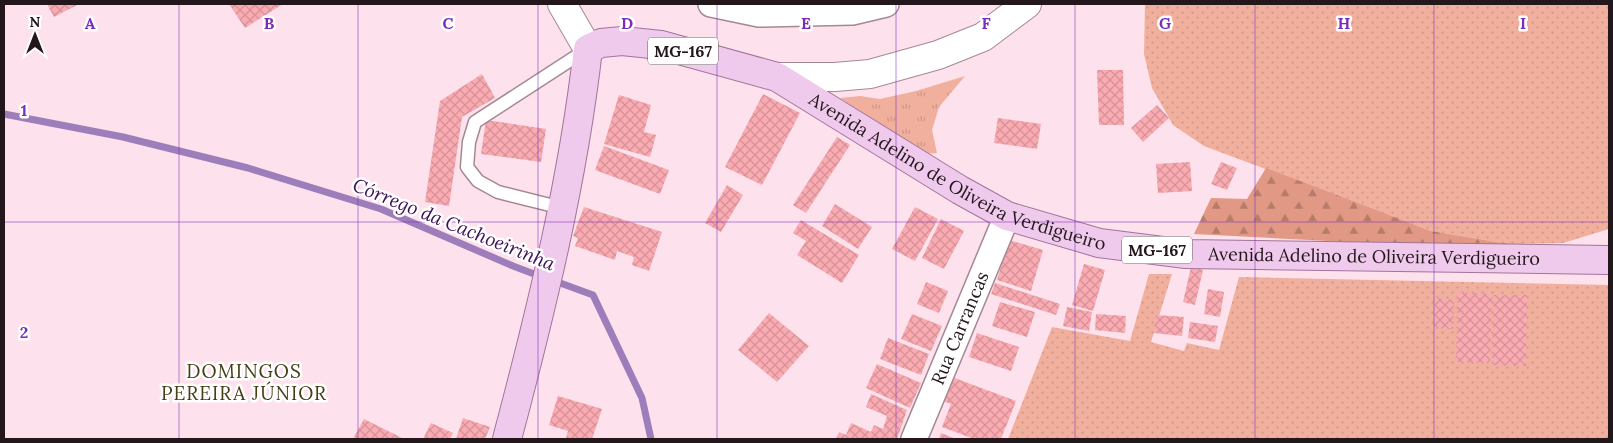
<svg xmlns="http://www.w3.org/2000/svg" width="1613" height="443" viewBox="0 0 1613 443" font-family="Lora,serif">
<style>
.grass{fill:url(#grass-dots)}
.forest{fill:url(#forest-firs)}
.park{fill:url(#park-tufts)}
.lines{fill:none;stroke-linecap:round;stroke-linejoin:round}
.stream{stroke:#9d7eba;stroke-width:7}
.building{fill:url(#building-cross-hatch)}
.service-casing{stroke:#a68894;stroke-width:15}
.minor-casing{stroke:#a68894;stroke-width:28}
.secondary-casing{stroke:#a68894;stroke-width:30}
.primary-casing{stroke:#a2749b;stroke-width:30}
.service{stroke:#fff;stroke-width:12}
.minor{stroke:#fff;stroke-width:25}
.secondary{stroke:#fff;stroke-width:28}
.primary{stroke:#f0caec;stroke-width:28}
.grid{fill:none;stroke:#7b2cbf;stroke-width:1;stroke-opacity:0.55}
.labels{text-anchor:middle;stroke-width:5;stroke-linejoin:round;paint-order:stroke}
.shield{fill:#fff;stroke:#655d60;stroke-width:1}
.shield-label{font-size:16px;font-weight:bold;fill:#23171c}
.street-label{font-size:18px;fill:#23171c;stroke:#fff}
.water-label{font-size:19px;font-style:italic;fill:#3c1058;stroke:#fff}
.neighbourhood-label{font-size:19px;letter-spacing:1px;fill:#443e15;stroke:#fff}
.grid-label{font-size:16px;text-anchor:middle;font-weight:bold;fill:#7b2cbf;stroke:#fff;stroke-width:5;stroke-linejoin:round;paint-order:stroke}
</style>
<defs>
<pattern id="grass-dots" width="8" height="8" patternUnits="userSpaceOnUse" patternTransform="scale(1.25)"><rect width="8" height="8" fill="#f1b09e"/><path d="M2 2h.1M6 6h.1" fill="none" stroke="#ce9788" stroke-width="1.8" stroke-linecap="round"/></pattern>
<pattern id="forest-firs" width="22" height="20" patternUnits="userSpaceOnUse" patternTransform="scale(1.25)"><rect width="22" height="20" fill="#e19884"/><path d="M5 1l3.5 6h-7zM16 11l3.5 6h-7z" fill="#b67b6b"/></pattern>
<pattern id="park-tufts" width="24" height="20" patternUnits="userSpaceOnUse" patternTransform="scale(1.25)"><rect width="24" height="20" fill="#f1b09e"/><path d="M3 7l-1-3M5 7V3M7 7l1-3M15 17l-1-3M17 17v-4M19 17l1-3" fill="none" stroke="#ce9788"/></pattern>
<pattern id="building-cross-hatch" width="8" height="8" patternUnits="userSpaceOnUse" patternTransform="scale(1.25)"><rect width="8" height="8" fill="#faabb1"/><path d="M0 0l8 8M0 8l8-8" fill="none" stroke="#d69298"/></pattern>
</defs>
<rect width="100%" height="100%" fill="#fde1ec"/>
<g class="grass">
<polygon points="1145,4 1609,4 1609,229 1563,243 1509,244 1431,231 1204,146 1173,125 1152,88 1144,54"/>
<polygon points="1149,274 1172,274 1151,342 1184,351 1187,343 1219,350 1239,277 1609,285 1609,439 1008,439 1052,327 1130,341"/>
</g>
<polygon class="forest" points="1266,168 1431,231 1509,244 1424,246 1194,234 1211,198 1247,199"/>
<polygon class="park" points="965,76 939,107 932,130 937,153 924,154 840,98 860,96 880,99 916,91"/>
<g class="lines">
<g class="stream">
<polyline points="4,114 123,137 248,168 381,209 513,266 542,277"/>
<polyline points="552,280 593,295 642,398 651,439"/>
</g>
</g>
<g class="building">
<polygon points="47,4 79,4 54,17"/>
<polygon points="229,4 283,4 245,28"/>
<polygon points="1097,70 1123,70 1124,125 1099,125"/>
<polygon points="482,74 495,98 462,117 449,206 425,202 440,101"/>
<polygon points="763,94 800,113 762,185 725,167"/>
<polygon points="619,95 651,105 644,132 656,135 650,157 604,144"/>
<polygon points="1157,105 1169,118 1143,142 1131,128"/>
<polygon points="998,118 1041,124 1037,149 994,143"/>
<polygon points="486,120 546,129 541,162 481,154"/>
<polygon points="837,137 850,145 806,213 793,205"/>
<polygon points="604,146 669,170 660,194 595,170"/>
<polygon points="1190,162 1192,191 1158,193 1156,164"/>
<polygon points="1221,162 1237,168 1227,190 1211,184"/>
<polygon points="727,185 743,195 721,232 705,223"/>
<polygon points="835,204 872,227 858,249 822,226"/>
<polygon points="584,207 662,232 649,271 632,265 634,257 617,251 615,260 575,246 578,238 573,236"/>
<polygon points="915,207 938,219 915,261 892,249"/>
<polygon points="941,219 964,231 944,269 922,258"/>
<polygon points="801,220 859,255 842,283 797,255 806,241 793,233"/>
<polygon points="1009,240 1043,250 1031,291 997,280"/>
<polygon points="1084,264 1105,270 1093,311 1072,305"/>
<polygon points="1191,267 1203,270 1195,305 1183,302"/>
<polygon points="926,282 948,291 939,313 917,304"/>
<polygon points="995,283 1060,304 1056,315 991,294"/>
<polygon points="1208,289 1224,292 1220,317 1204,314"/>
<polygon points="1458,292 1492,294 1490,363 1456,362"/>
<polygon points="1494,295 1527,295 1526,366 1492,365"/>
<polygon points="1435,298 1454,300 1453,329 1434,328"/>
<polygon points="1000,302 1035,312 1027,337 992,326"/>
<polygon points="1067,307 1092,312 1089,331 1063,326"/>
<polygon points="769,313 809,346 777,382 738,350"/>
<polygon points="912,314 942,326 931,351 901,339"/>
<polygon points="1096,314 1126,316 1125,333 1095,330"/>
<polygon points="1156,315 1184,317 1182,336 1154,333"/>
<polygon points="1190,322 1218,326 1215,342 1188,338"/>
<polygon points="977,333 1019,347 1011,371 969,357"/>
<polygon points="888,338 929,354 921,375 880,359"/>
<polygon points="877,364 921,383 910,408 866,388"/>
<polygon points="952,377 1016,401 1001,439 974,439 942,427 951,404 943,401"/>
<polygon points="871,394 907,410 897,439 836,439 839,432 846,435 851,423 871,432 874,425 883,429 887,416 866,407"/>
<polygon points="558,396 602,409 592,439 572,439 566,438 568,431 549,425"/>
<polygon points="463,418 490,427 485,439 456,439"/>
<polygon points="364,419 404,439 353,439"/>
<polygon points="431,423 453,433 450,439 423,439"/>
<polygon points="941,433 956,439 939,439"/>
</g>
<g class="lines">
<defs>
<polyline id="service" points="562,208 498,192 478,181 467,167 469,142 475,122 586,50"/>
<g id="minor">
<polyline points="711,4 759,14 852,12 886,4"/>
<path id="s1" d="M914 439 1007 216"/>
</g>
<g id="secondary">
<polyline points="562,4 588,49"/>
<polyline points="777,77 835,77 870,74 938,55 983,37 1027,4"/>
</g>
<g id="primary">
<path id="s2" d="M507 439C541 311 573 181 588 49L601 43 622 41 661 45 777 77 960 190 1007 216 1099 243 1186 254 1609 260"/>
</g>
</defs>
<use href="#service" class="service-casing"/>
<use href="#minor" class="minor-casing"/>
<use href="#secondary" class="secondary-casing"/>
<use href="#primary" class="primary-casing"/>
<use href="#service" class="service"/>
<use href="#minor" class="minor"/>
<use href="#secondary" class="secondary"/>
<use href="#primary" class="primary"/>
</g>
<path class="grid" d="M179 4V439M358 4V439M538 4V439M717 4V439M896 4V439M1075 4V439M1255 4V439M1434 4V439M4 222H1609"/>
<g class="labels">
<g class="shield">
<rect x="648" y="37.5" width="70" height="27" rx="4"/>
<rect x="1122" y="236.5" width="70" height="27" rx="4"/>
</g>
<g class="shield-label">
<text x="683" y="57">MG-167</text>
<text x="1157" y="256">MG-167</text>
</g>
<g class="street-label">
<text dy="6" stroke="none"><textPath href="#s2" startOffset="799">Avenida Adelino de Oliveira Verdigueiro</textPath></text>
<text dy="6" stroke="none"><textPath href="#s2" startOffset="1234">Avenida Adelino de Oliveira Verdigueiro</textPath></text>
<text dy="6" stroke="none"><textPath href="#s1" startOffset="120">Rua Carrancas</textPath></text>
</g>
<g class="water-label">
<text transform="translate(454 224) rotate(22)" y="7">Córrego da Cachoeirinha</text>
</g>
<g class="neighbourhood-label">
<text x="244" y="378">DOMINGOS<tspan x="244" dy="22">PEREIRA JÚNIOR</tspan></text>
</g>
</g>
<g class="grid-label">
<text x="90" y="29">A</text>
<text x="269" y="29">B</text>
<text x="448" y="29">C</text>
<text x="627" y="29">D</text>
<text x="806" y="29">E</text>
<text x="986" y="29">F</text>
<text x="1165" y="29">G</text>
<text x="1344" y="29">H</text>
<text x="1523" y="29">I</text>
<text x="24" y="116">1</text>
<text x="24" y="338">2</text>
</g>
<rect width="1613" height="443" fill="none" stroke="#23171c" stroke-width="10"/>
<g transform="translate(35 35)" stroke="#ffffff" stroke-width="4" paint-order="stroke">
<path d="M0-4L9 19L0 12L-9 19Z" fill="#23171c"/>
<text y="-8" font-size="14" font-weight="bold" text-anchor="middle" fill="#23171c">N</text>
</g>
</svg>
